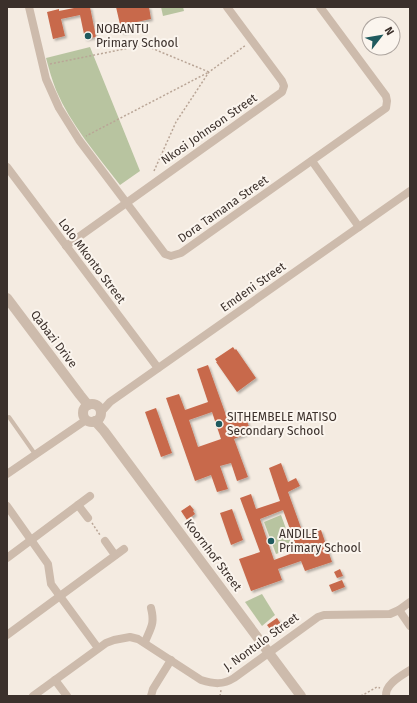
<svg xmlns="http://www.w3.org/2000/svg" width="417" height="703" viewBox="0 0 417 703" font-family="'Fira Sans',sans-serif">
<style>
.green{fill:#b8c4a0}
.building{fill:#c8694b;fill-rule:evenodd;filter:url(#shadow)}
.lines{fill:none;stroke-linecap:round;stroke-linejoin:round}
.path{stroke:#b9a596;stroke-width:1.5;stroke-dasharray:2 2;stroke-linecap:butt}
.service{stroke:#cdbbac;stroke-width:4}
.minor{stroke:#cdbbac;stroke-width:8}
.tertiary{stroke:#cdbbac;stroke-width:10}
.poi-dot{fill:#1f5a5e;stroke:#fbf5ee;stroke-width:1.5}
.labels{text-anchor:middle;stroke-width:4;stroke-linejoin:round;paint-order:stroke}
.poi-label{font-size:12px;fill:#3b302b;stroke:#fbf5ee;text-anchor:start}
.street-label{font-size:12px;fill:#3b302b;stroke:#fbf5ee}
</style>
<defs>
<filter id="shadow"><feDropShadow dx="2" dy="2" stdDeviation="1" flood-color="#0004"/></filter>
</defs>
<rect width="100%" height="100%" fill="#f4ebe1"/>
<g class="green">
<polygon points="161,7 183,7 184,11 163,16"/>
<path d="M90 47 140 171 120 185C97 155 71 125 56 90 52 80 49 69 46 58Z"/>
<polygon points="281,515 293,548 276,554 264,522"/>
<polygon points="262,594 275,615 262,626 245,602"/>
</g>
<g class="building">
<polygon points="79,7 90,7 96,37 85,39 80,15 61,19 65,36 53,39 47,12 59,9 59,11"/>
<polygon points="116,7 149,7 151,19 132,23 133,30 122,33"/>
<polygon points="233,347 235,350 236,349 256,378 237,392 216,362 217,362 215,359"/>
<path d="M208 365 227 418 244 413 251 432 234 439 248 477 237 481 231 463 220 466 228 489 217 492 211 475 195 481 166 398 179 394 185 410 208 402 197 369ZM212 412 221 439 198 447 189 420Z"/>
<polygon points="156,408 172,453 161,457 145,412"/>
<path d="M281 463 288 482 296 478 300 486 288 492 304 536 321 530 332 562 305 571 301 561 278 569 282 580 251 591 239 559 260 552 240 498 251 494 256 509 280 501 269 468ZM283 510 298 551 274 560 260 519Z"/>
<polygon points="190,505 194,510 193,511 195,514 187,520 181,511"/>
<polygon points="232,509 243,540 231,545 220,513"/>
<polygon points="340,569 343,576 337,578 334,572"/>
<polygon points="342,580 345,587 332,592 329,585"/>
<polygon points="277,618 281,624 280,625 282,627 273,633 267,625"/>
</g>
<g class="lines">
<g class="path">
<polyline points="50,64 144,45 209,72 86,136"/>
<polyline points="154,171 176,122 209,72 246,45"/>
<polyline points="92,523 100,535"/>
<polyline points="220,696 221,690"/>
<polyline points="361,696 377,687 380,688"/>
</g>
<polyline class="service" points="9,417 35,454"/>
<g class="minor">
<polyline points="29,7 46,79 59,108 79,140 165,254 171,256 181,253 386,108 387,101 386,96 320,7"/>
<polyline points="312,161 359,227"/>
<polyline points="7,167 158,368"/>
<polyline points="66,246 282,92 284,86 282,81 227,7"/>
<polyline points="101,412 110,402 410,191"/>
<polyline points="7,474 86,420"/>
<polyline points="78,505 88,518"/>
<polyline points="7,506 48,564 51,584 98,648"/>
<polyline points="105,541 115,555"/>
<polyline points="7,558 90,496"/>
<polyline points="399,610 410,626"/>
<polyline points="7,635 124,549"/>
<path d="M145 642C151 627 155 624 151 608"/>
<polyline points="55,680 67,696"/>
<path d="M33 696 106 643 114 640 130 637 138 639 201 680C214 684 223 685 234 678L318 617 324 615 390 614 399 610 410 602"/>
<polyline points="151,696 153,689 171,660"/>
<path d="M386 696C385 684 401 676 410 670"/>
</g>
<g class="tertiary">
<polyline points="7,298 80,395 88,405"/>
<circle cx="92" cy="413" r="9"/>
<polyline points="95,421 104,431 301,696"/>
</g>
</g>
<g class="poi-dot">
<circle cx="88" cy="36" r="4"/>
<circle cx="219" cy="424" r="4"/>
<circle cx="271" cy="541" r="4"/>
</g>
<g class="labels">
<g class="poi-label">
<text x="96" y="33">NOBANTU<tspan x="96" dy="14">Primary School</tspan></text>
<text x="227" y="421">SITHEMBELE MATISO<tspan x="227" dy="14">Secondary School</tspan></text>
<text x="279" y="538">ANDILE<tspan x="279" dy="14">Primary School</tspan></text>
</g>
<g class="street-label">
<text transform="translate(209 129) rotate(-35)" y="4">Nkosi Johnson Street</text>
<text transform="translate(223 209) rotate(-35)" y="4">Dora Tamana Street</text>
<text transform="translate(92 261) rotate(53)" y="4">Lolo Mkonto Street</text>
<text transform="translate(253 287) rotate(-35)" y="4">Emdeni Street</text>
<text transform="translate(54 339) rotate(53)" y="4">Qabazi Drive</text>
<text transform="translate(213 555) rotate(53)" y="4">Koornhof Street</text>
<text transform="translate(261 642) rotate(-36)" y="4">J. Nontulo Street</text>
</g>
</g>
<rect width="417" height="703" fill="none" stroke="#3b302b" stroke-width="16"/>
<g transform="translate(381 36) rotate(59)"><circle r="19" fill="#fbf5ee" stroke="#aea6a0"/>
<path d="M0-3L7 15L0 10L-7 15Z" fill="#1f5a5e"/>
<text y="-6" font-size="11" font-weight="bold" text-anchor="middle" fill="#3b302b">N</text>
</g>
</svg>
